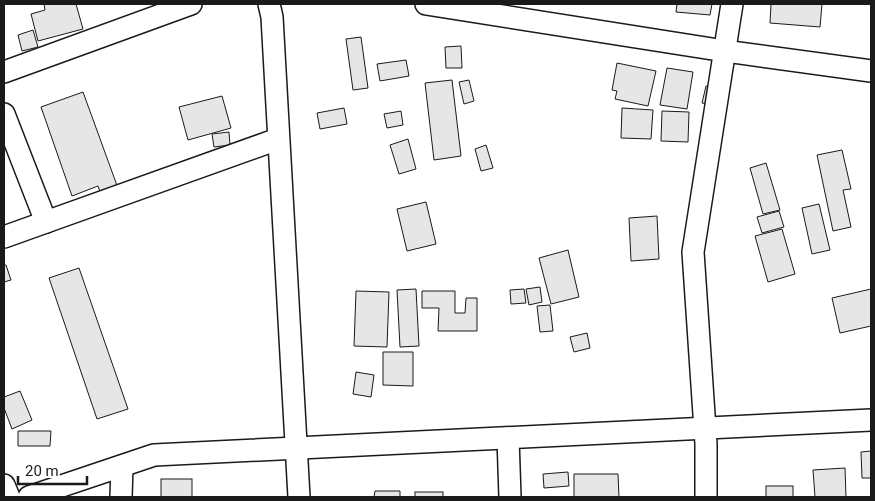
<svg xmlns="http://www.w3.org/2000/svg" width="875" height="501" viewBox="0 0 875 501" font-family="Roboto,sans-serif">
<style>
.building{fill:#e6e6e6;stroke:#1a1a1a}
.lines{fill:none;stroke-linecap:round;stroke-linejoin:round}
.street-casing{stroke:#1a1a1a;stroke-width:24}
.street{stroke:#fff;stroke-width:21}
</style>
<rect width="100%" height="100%" fill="#fff"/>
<g class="building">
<polygon points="44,4 76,4 83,29 38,41 31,14 45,10"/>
<polygon points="677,4 712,4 710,15 676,12"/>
<polygon points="771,4 822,4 820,27 770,23"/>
<polygon points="33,30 38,47 22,51 18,35"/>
<polygon points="361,37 368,88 353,90 346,39"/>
<polygon points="461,46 462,68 446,68 445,47"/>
<polygon points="406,60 409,76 380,81 377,64"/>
<polygon points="617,63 656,71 648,106 615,99 617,91 612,90"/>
<polygon points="667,68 693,72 687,109 660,105"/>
<polygon points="452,80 461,156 434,160 425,83"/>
<polygon points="469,80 474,101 464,104 459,82"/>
<polygon points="706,86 718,88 715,105 702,103"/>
<polygon points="83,92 119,191 102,197 98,186 72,196 41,107"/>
<polygon points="222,96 231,128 188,140 179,107"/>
<polygon points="344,108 347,124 320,129 317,113"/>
<polygon points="622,108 653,110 651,139 621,138"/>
<polygon points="401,111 403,125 387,128 384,114"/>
<polygon points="662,111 689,112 688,142 661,141"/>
<polygon points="229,132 230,145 214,147 212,134"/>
<polygon points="408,139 416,169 399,174 390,145"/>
<polygon points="486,145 493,168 481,171 475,149"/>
<polygon points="842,150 851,189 843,190 851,227 833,231 817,155"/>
<polygon points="766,163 780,210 763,214 750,168"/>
<polygon points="426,202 436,244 407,251 397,209"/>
<polygon points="819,204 830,250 812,254 802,208"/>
<polygon points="779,211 784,227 762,233 757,217"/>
<polygon points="657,216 659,259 631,261 629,218"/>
<polygon points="782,229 795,274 768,282 755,236"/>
<polygon points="568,250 579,297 551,304 539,258"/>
<polygon points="4,265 6,265 11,280 4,282"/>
<polygon points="79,268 128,409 97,419 49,278"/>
<polygon points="540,287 542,302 529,305 526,289"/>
<polygon points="416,289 419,346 400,347 397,290"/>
<polygon points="524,289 526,303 511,304 510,290"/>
<polygon points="871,289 871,326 840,333 832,298"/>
<polygon points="356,291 389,292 387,347 354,346"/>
<polygon points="422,291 455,291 455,313 465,313 466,298 477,298 477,331 438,331 439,308 422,308"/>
<polygon points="550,305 553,331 540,332 537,306"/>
<polygon points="587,333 590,348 574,352 570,337"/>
<polygon points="383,352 413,352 413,386 383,385"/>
<polygon points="356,372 374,375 371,397 353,394"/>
<polygon points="20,391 32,420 12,429 4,408 4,397"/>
<polygon points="18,431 51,431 50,446 18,446"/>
<polygon points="871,451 871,478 862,478 861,452"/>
<polygon points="845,468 846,497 815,497 813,470"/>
<polygon points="568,472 569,486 544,488 543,474"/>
<polygon points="574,474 618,474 619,497 574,497"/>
<rect x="161" y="479" width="31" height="18"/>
<rect x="766" y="486" width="27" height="11"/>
<polygon points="375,491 400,491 400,497 374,497"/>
<rect x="415" y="492" width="28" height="5"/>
</g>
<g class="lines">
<defs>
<g id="street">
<polyline points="269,4 272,17 299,497"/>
<polyline points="426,4 725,51 871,71"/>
<polyline points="4,72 191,4"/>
<polyline points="4,114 46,222"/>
<polyline points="4,237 278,139"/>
<polyline points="508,438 510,497"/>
<polyline points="4,485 9,497"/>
<polyline points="29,497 154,455 871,420"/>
<polyline points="121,497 122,466"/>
<polyline points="706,497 706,444 693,252 732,4"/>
</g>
</defs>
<use href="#street" class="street-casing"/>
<use href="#street" class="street"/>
</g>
<rect width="875" height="501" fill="none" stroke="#1a1a1a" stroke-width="10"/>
<path d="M18 476v8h69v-8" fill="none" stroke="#1a1a1a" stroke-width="2.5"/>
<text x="25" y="476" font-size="15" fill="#1a1a1a" stroke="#ffffff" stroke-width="4" paint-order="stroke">20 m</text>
</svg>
